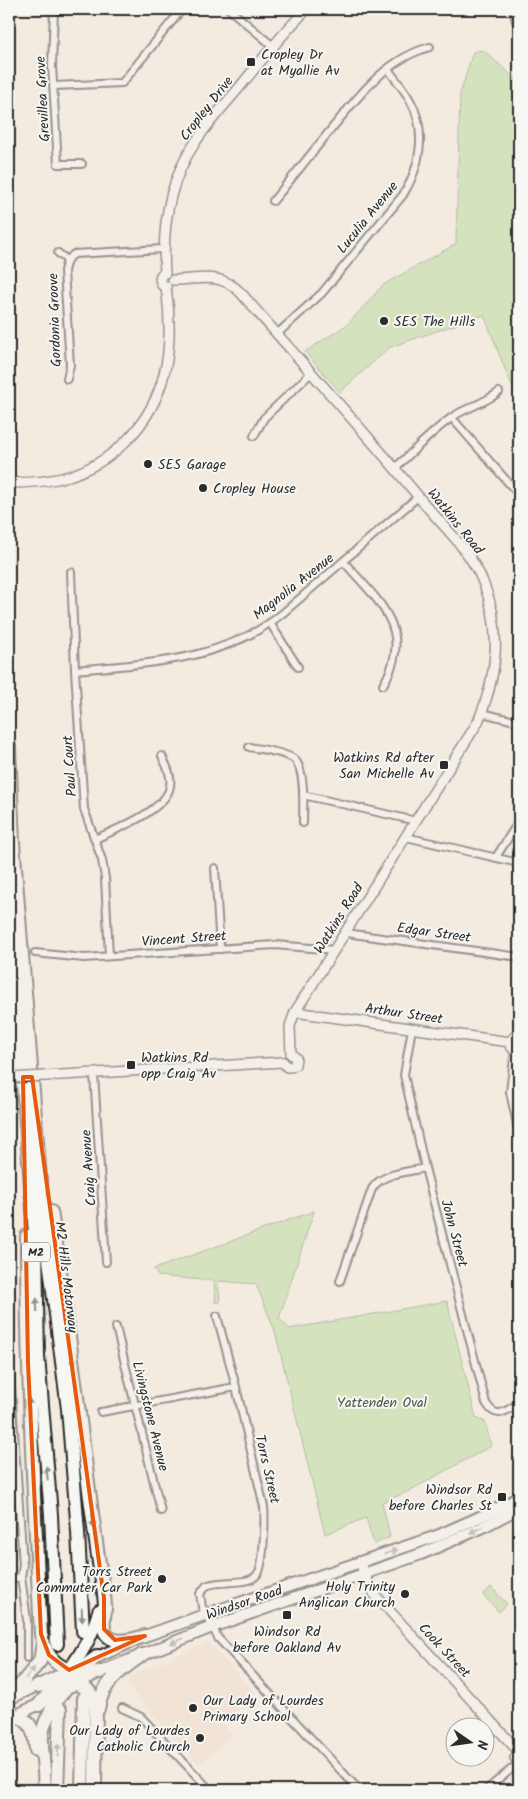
<svg xmlns="http://www.w3.org/2000/svg" width="528" height="1799" viewBox="0 0 528 1799" font-family="Kalam,sans-serif">
<style>
.built{fill:#efdcca}
.green{fill:#b2da96;stroke:#6e8260}
.lines{fill:none;stroke-linecap:round;stroke-linejoin:round}
.street-casing{stroke:#2b2b2b;stroke-width:10}
.secondary-casing{stroke:#2b2b2b;stroke-width:12}
.primary-casing{stroke:#2b2b2b;stroke-width:14}
.highway-casing{stroke:#2b2b2b;stroke-width:16}
.street{stroke:#f6f6f2;stroke-width:6}
.secondary{stroke:#f6f6f2;stroke-width:9}
.primary{stroke:#f6f6f2;stroke-width:10}
.highway{stroke:#f6f6f2;stroke-width:12}
.secondary-bridge-casing{stroke:#2b2b2b;stroke-width:12;stroke-linecap:butt}
.secondary-bridge{stroke:#f6f6f2;stroke-width:9}
.oneway{fill:#90908e}
.marked{fill:none;stroke:#e8590c;stroke-width:4;stroke-linejoin:round}
.poi-dot{fill:#2b2b2b;stroke:#f6f6f2;stroke-width:2}
.labels{text-anchor:middle;stroke-width:4;stroke-linejoin:round;paint-order:stroke}
.shield{fill:#f6f6f2;stroke:#686867;stroke-width:1}
.shield-label{font-size:12px;font-weight:bold;fill:#2b2b2b}
.poi-label{font-size:14px;fill:#2b2b2b;stroke:#f6f6f2;text-anchor:start}
.street-label{font-size:14px;fill:#2b2b2b;stroke:#f6f6f2}
.park-label{font-size:14px;fill:#4d5746;stroke:#f6f6f2}
</style>
<rect width="100%" height="100%" fill="#f3eae0"/>
<filter id="ink" filterUnits="userSpaceOnUse"><feTurbulence type="fractalNoise" baseFrequency=".02" numOctaves="2"/><feDisplacementMap in="SourceGraphic" scale="10" xChannelSelector="R" yChannelSelector="G"/><feConvolveMatrix kernelMatrix="1 2 1 2 8 2 1 2 1" color-interpolation-filters="sRGB"/></filter>
<g filter="url(#ink)">
<polygon class="built" points="208,1642 255,1693 222,1723 232,1735 199,1764 127,1686 130,1676"/>
<g class="green">
<polygon points="483,50 519,82 519,401 507,374 484,315 390,347 340,392 305,352 348,324 383,285 456,244 460,94 473,52"/>
<polygon points="314,1211 279,1318 289,1329 447,1301 476,1418 485,1422 491,1446 407,1492 382,1502 390,1537 374,1544 366,1518 325,1534 275,1331 256,1284 218,1281 220,1302 214,1302 216,1300 214,1281 158,1276 154,1269"/>
<polygon points="491,1587 507,1604 499,1612 483,1595"/>
</g>
<g class="lines">
<defs>
<g id="street">
<polyline points="54,9 52,66 58,164 82,164"/>
<polyline points="229,9 273,46"/>
<polyline points="514,9 515,18 519,29"/>
<polyline points="54,86 122,83 182,9"/>
<path d="M273 201C292 178 310 155 329 132 357 98 385 59 430 47"/>
<polyline points="58,253 67,260"/>
<path d="M277 334 322 293 403 195C421 166 427 130 410 100 404 89 395 79 388 69"/>
<polyline points="67,379 70,365 64,271 67,260 74,254 163,249"/>
<polyline points="452,418 519,495"/>
<polyline points="254,436 264,418 311,373"/>
<path d="M395 468C414 451 433 430 454 416 470 406 483 404 499 392"/>
<path d="M344 562C378 601 416 630 383 685"/>
<polyline points="71,572 75,670 84,809 102,860 105,878 109,956"/>
<polyline points="270,623 298,667"/>
<path d="M75 670C147 663 223 662 283 613L419 496"/>
<polyline points="482,713 519,722"/>
<path d="M249 747C260 749 285 752 294 759 306 769 303 808 303 823"/>
<polyline points="303,795 416,821"/>
<polyline points="406,837 519,863"/>
<path d="M95 839C115 830 167 810 170 786 172 775 166 765 162 756"/>
<polyline points="496,857 519,821"/>
<polyline points="215,868 220,949"/>
<polyline points="346,933 519,957"/>
<polyline points="35,953 84,958 275,945 335,950"/>
<path d="M412 1028 404 1075 425 1168 486 1403C497 1421 505 1411 519 1403"/>
<polyline points="518,1036 519,1028"/>
<polyline points="515,1050 510,1092 519,1133"/>
<polyline points="94,1074 106,1262"/>
<path d="M340 1281 372 1189C381 1173 408 1172 425 1168"/>
<path d="M217 1316 236 1387 264 1507C265 1518 264 1566 258 1573 256 1577 252 1579 249 1580 235 1584 219 1580 206 1586L200 1594 202 1607 218 1638 359 1790"/>
<polyline points="116,1327 161,1511"/>
<polyline points="9,1356 23,1565 21,1577 9,1579"/>
<polyline points="101,1412 236,1387"/>
<polyline points="21,1577 27,1620 27,1658"/>
<polyline points="122,1708 141,1717 210,1790"/>
<polyline points="486,1790 515,1766 519,1765"/>
</g>
<g id="secondary">
<path d="M165 273C162 229 168 184 193 146 207 123 226 104 243 83 263 58 284 32 307 9"/>
<polyline points="165,273 161,275 160,279 162,285 166,286"/>
<path d="M173 280C201 280 219 271 241 293 301 362 364 430 422 501 444 527 470 550 483 582 503 630 497 676 478 722L295 1012 290 1026 291 1054"/>
<path d="M9 483C27 483 44 482 62 478 112 465 152 424 164 374 171 349 170 313 166 286"/>
<polyline points="295,1012 510,1042"/>
<path d="M510 1042C510 1047 514 1051 519 1050"/>
<polyline points="510,1042 515,1036 519,1036"/>
<polyline points="283,1062 287,1067 291,1067 295,1065 296,1058 291,1054"/>
<polyline points="45,1076 283,1062"/>
<polyline points="360,1562 369,1585 375,1595 519,1752"/>
<polyline points="519,1752 515,1758 519,1764"/>
</g>
<g id="primary">
<polyline points="93,1659 145,1636 207,1614 437,1536 480,1517 519,1498"/>
<polyline points="72,1686 100,1672 212,1627 421,1554 481,1528 519,1508"/>
<polyline points="9,1699 68,1671"/>
<polyline points="12,1717 44,1702"/>
</g>
<g id="highway">
<polyline points="9,747 13,843 40,1179 47,1244 68,1409 78,1532 83,1631"/>
<polyline points="9,909 36,1247 38,1356 51,1515 57,1644"/>
<path d="M51 1212C70 1329 82 1446 99 1563 101 1577 105 1593 105 1608 105 1616 101 1627 106 1634 114 1646 133 1639 145 1636"/>
<path d="M27 1236C27 1369 34 1501 41 1634 48 1668 70 1674 100 1672"/>
<path d="M38 1686C62 1682 92 1676 96 1709L95 1790"/>
<polyline points="9,1699 40,1661 43,1643"/>
<path d="M39 1705C44 1697 52 1692 58 1685 76 1663 92 1639 99 1611"/>
<path d="M98 1709C102 1682 121 1670 142 1655"/>
<path d="M13 1716C32 1717 35 1735 36 1750"/>
<path d="M44 1790C46 1772 41 1754 42 1736 44 1711 78 1669 98 1656"/>
<polyline points="57,1790 60,1710"/>
<polyline points="82,1790 84,1698"/>
</g>
</defs>
<use href="#street" class="street-casing"/>
<use href="#secondary" class="secondary-casing"/>
<use href="#primary" class="primary-casing"/>
<use href="#highway" class="highway-casing"/>
<use href="#street" class="street"/>
<use href="#secondary" class="secondary"/>
<use href="#primary" class="primary"/>
<use href="#highway" class="highway"/>
<defs>
<polyline id="secondary-bridge" points="9,1078 45,1076"/>
</defs>
<use href="#secondary-bridge" class="secondary-bridge-casing"/>
<use href="#secondary-bridge" class="secondary-bridge"/>
</g>
<defs><path id="oneway-solid" d="M-6-.8H1V-3.2L6.5 0L1 3.2V.8H-6Z" transform="scale(1.25)"/></defs>
<g class="oneway">
<use href="#oneway-solid" transform="translate(37 1305) rotate(-91)"/>
<use href="#oneway-solid" transform="translate(73 1359) rotate(83)"/>
<use href="#oneway-solid" transform="translate(29 1405) rotate(-92)"/>
<use href="#oneway-solid" transform="translate(47 1473) rotate(-96)"/>
<use href="#oneway-solid" transform="translate(93 1521) rotate(83)"/>
<use href="#oneway-solid" transform="translate(476 1530) rotate(155)"/>
<use href="#oneway-solid" transform="translate(36 1542) rotate(-93)"/>
<use href="#oneway-solid" transform="translate(391 1552) rotate(-19)"/>
<use href="#oneway-solid" transform="translate(82 1615) rotate(88)"/>
<use href="#oneway-solid" transform="translate(177 1641) rotate(158)"/>
<use href="#oneway-solid" transform="translate(30 1673) rotate(-49)"/>
<use href="#oneway-solid" transform="translate(58 1750) rotate(-88)"/>
</g>
</g>
<path d="M0 0H528V1799H0ZM23 1077H32L104 1598V1629L115 1640 145 1636 69 1670 49 1655 41 1634 28 1363Z" fill="#f3eae0" fill-opacity=".55" fill-rule="evenodd"/>
<path class="marked" d="M23 1077H32L104 1598V1629L115 1640 145 1636 69 1670 49 1655 41 1634 28 1363Z"/>
<g class="poi-dot">
<rect x="246" y="57" width="10" height="10" rx="2.5"/>
<circle cx="384" cy="321" r="5"/>
<circle cx="148" cy="464" r="5"/>
<circle cx="203" cy="488" r="5"/>
<rect x="439" y="760" width="10" height="10" rx="2.5"/>
<rect x="126" y="1060" width="10" height="10" rx="2.5"/>
<rect x="497" y="1492" width="10" height="10" rx="2.5"/>
<circle cx="162" cy="1579" r="5"/>
<circle cx="405" cy="1594" r="5"/>
<rect x="282" y="1610" width="10" height="10" rx="2.5"/>
<circle cx="193" cy="1708" r="5"/>
<circle cx="200" cy="1738" r="5"/>
</g>
<g class="labels">
<rect class="shield" x="22" y="1242.5" width="28" height="19" rx="4"/>
<g class="shield-label">
<text x="36" y="1256">M2</text>
</g>
<g class="poi-label">
<text x="261" y="59">Cropley Dr<tspan x="261" dy="16">at Myallie Av</tspan></text>
<text x="394" y="326">SES The Hills</text>
<text x="158" y="469">SES Garage</text>
<text x="213" y="493">Cropley House</text>
<text x="434" y="762" text-anchor="end">Watkins Rd after<tspan x="434" dy="16">San Michelle Av</tspan></text>
<text x="141" y="1062">Watkins Rd<tspan x="141" dy="16">opp Craig Av</tspan></text>
<text x="492" y="1494" text-anchor="end">Windsor Rd<tspan x="492" dy="16">before Charles St</tspan></text>
<text x="152" y="1576" text-anchor="end">Torrs Street<tspan x="152" dy="16">Commuter Car Park</tspan></text>
<text x="395" y="1591" text-anchor="end">Holy Trinity<tspan x="395" dy="16">Anglican Church</tspan></text>
<text x="287" y="1636" text-anchor="middle">Windsor Rd<tspan x="287" dy="16">before Oakland Av</tspan></text>
<text x="203" y="1705">Our Lady of Lourdes<tspan x="203" dy="16">Primary School</tspan></text>
<text x="190" y="1735" text-anchor="end">Our Lady of Lourdes<tspan x="190" dy="16">Catholic Church</tspan></text>
</g>
<g class="street-label">
<text transform="translate(42 99) rotate(-93)" y="5">Grevillea Grove</text>
<text transform="translate(206 108) rotate(-52)" y="5">Cropley Drive</text>
<text transform="translate(367 217) rotate(-51)" y="5">Luculia Avenue</text>
<text transform="translate(54 320) rotate(-92)" y="5">Gordonia Groove</text>
<text transform="translate(456 521) rotate(51)" y="5">Watkins Road</text>
<text transform="translate(293 586) rotate(-38)" y="5">Magnolia Avenue</text>
<text transform="translate(69 766) rotate(-94)" y="5">Paul Court</text>
<text transform="translate(338 918) rotate(-58)" y="5">Watkins Road</text>
<text transform="translate(434 932) rotate(8)" y="5">Edgar Street</text>
<text transform="translate(184 938) rotate(-4)" y="5">Vincent Street</text>
<text transform="translate(404 1013) rotate(8)" y="5">Arthur Street</text>
<text transform="translate(88 1168) rotate(-94)" y="5">Craig Avenue</text>
<text transform="translate(455 1233) rotate(75)" y="5">John Street</text>
<text transform="translate(67 1277) rotate(83)" y="5">M2 Hills Motorway</text>
<text transform="translate(151 1416) rotate(76)" y="5">Livingstone Avenue</text>
<text transform="translate(268 1469) rotate(77)" y="5">Torrs Street</text>
<text transform="translate(244 1602) rotate(-19)" y="5">Windsor Road</text>
<text transform="translate(445 1650) rotate(47)" y="5">Cook Street</text>
</g>
<g class="park-label">
<text x="382" y="1407">Yattenden Oval</text>
</g>
</g>
<rect width="528" height="1799" fill="none" stroke="#f6f6f2" stroke-width="30"/>
<rect x="15" y="15" width="498" height="1769" fill="none" stroke="#2b2b2b" stroke-width="2" filter="url(#ink)"/>
<g transform="translate(470 1742) rotate(103)"><circle r="24" fill="#f6f6f2" stroke="#a5a5a2"/>
<path d="M0-4L9 19L0 12L-9 19Z" fill="#2b2b2b"/>
<text y="-8" font-size="14" font-weight="bold" text-anchor="middle" fill="#2b2b2b">N</text>
</g>
</svg>
